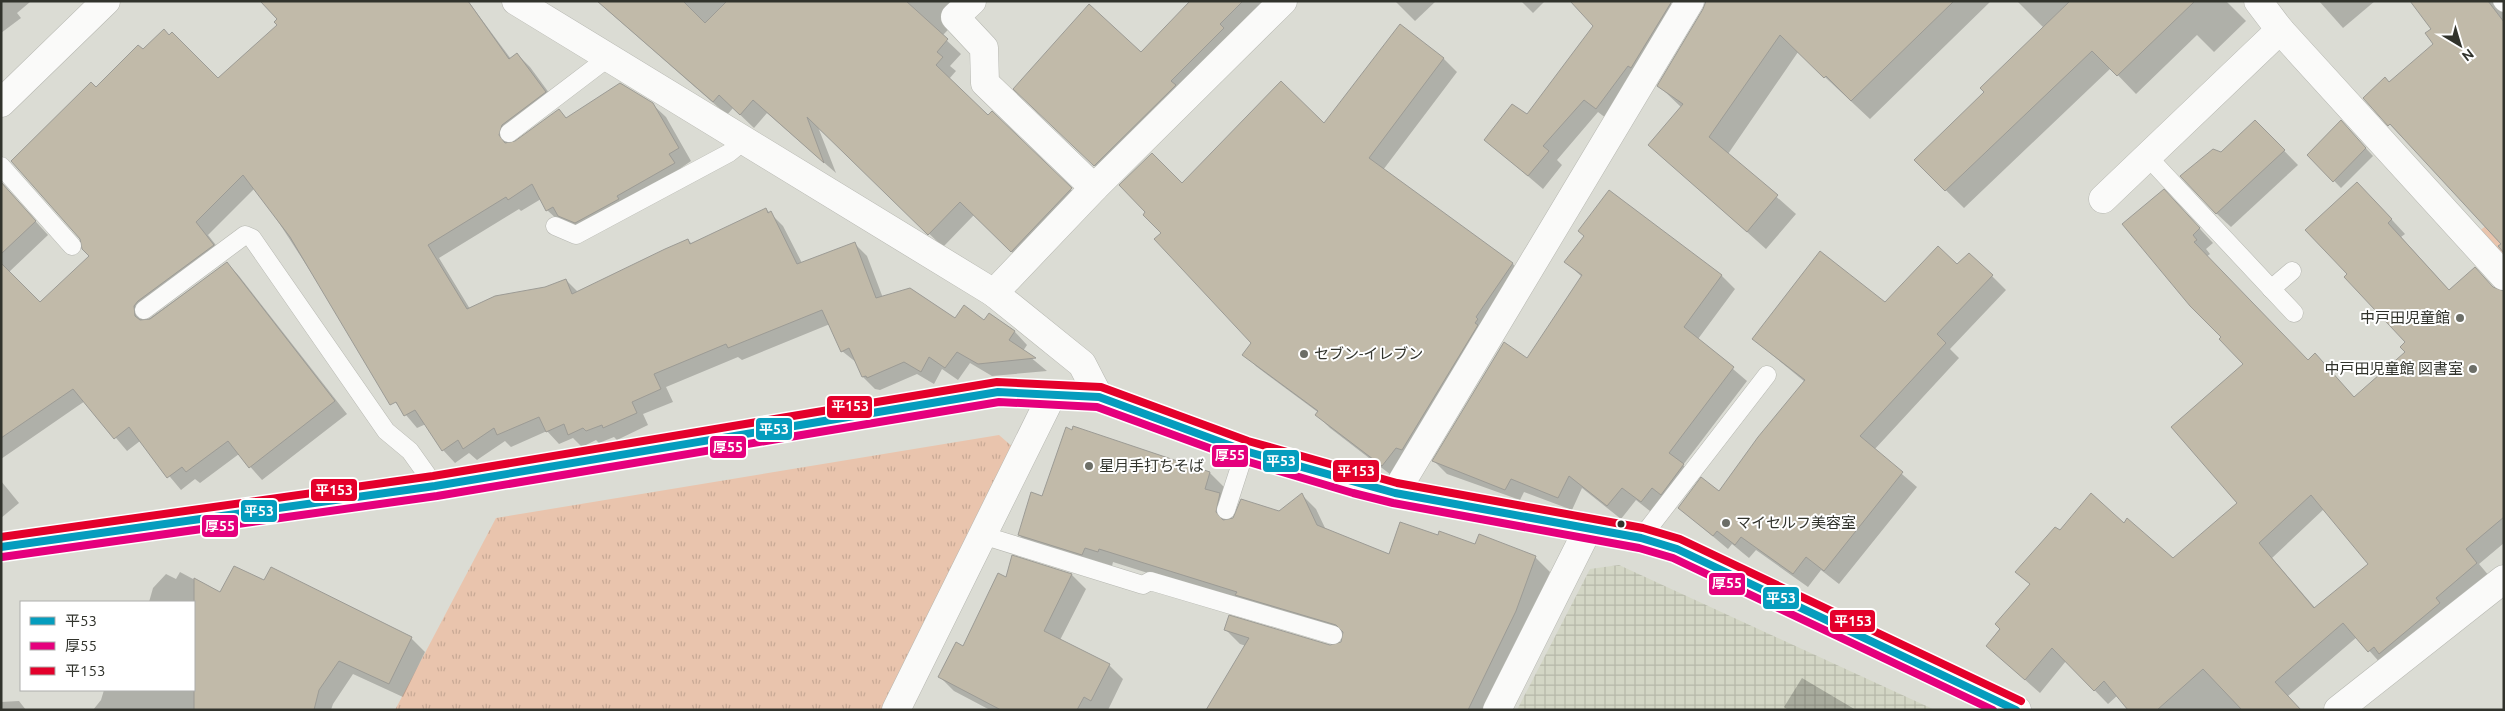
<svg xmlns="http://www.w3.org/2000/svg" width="2505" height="711" viewBox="0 0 2505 711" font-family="Ubuntu,'Noto Sans JP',sans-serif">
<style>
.industrial{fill:url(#industrial-grid)}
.grass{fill:url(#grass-tufts)}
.park{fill:#e9c4ad}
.shadow{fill:#0003;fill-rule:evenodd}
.building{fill:#c1baa9;stroke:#9c9b95;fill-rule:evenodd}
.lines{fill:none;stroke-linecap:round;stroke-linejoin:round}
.service-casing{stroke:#b6b7b1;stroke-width:19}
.minor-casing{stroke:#b6b7b1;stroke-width:29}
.tertiary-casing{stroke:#b6b7b1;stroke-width:29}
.service{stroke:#fafaf9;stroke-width:18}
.minor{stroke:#fafaf9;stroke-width:28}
.tertiary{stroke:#fafaf9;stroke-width:28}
.bus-1-casing{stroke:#fff;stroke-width:11}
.bus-2-casing{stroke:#fff;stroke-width:11}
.bus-3-casing{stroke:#fff;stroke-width:11}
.bus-1{stroke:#059dbe;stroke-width:8}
.bus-2{stroke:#e5007d;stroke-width:8}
.bus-3{stroke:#e4002b;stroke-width:8}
.poi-dot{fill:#6c6e67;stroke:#fff;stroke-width:2}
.bus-dot{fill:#31332c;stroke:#fff;stroke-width:2}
.labels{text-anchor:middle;stroke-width:4;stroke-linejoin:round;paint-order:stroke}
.poi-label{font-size:15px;fill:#31332c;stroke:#fff;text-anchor:start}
.line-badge{stroke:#fff;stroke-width:2}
.badge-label{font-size:14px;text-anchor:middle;font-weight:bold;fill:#fff}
</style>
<defs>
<pattern id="industrial-grid" width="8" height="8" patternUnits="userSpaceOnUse" patternTransform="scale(1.25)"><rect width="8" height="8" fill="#d3d6c5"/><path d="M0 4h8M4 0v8" fill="none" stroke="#b6b8a9"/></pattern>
<pattern id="grass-tufts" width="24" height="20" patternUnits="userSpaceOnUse" patternTransform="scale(1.25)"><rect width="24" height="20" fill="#e9c4ad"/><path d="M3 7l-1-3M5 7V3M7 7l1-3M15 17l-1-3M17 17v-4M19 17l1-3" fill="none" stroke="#c8a995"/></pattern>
</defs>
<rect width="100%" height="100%" fill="#dbdcd4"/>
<polygon class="industrial" points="1619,565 1935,710 1517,710 1590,569"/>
<polygon class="grass" points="999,435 1015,449 889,710 395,710 496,518"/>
<polygon class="park" points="2504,212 2504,259 2478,232"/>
<g class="shadow">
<polygon points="1,1 30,2 17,13 21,18 1,33"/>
<polygon points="281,1 468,1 511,59 517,54 530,67 558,105 515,138 512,144 559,110 567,119 652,104 666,117 691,161 681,168 686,176 573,228 564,220 560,222 547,210 541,199 521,211 519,209 439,258 470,309 546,288 566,280 578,292 688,240 692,244 766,209 783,226 802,263 854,243 867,256 883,298 955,320 984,321 989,315 1015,332 1027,345 1023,351 1047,371 992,376 970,363 958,380 942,369 934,384 917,374 880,390 875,389 863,377 857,363 842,351 830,324 742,360 738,357 666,387 673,402 643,414 648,425 617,440 614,437 599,443 596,440 582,447 573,438 559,444 547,431 511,447 505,441 477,460 469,453 455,463 443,450 426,424 417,428 395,402 272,212 255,188 208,235 226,258 150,314 147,320 227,263 239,276 347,414 262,480 239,454 200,483 195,479 181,490 140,441 127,451 85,401 1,459 1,183 48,235 9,272 40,304 91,256 96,89 143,51 218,79 279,25"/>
<polygon points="597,1 976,1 942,36 961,54 950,66 956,71 949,79 988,117 992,113 1085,203 1025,265 974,215 943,247 818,127 836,173 767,113 754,128 733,108 727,115"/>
<polygon points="1188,1 1277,1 1109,179 1029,103 1141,54 1188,6"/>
<polygon points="1395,1 1436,1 1415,21"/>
<polygon points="1521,1 1545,1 1533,13"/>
<polygon points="1669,1 1684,17 1611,122 1598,112 1557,160 1562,165 1543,189 1486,140 1528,116"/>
<polygon points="1898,1 1991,1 1870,119 1798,52 1728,154 1796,214 1766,249 1650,145 1682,108 1659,86 1702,14"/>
<polygon points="2017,1 2226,1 2246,21 2214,52 2197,35 2136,94 2111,68 1964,208 1915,160 1986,92 2044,28"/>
<polygon points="2319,1 2375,1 2343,28"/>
<polygon points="2412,1 2504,1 2504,142 2401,136 2365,98 2389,84 2435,44 2433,29"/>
<polygon points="1400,26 1444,59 1457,72 1383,170 1513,264 1525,277 1395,478 1330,428 1317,415 1319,413 1257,367 1244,354 1252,343 1162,233 1182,185 1324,125"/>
<polygon points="2255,121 2298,165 2231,227 2216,213 2221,154"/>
<polygon points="2348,129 2373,156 2341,188 2309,155"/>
<polygon points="1609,191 1722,276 1735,289 1698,339 1747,381 1683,465 1697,479 1655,515 1636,500 1621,519 1582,488 1572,510 1524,492 1520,500 1447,474 1434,461 1528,359 1582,277 1566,262 1585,237"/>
<path d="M2371 197 2405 234 2401 237 2450 291 2504 410V543L2479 564 2490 577 2383 666 2357 637 2288 696 2300 710H2130L2118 695 2108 704 2066 661 2040 693 1987 646 2031 585 2017 572 2060 532 2124 524 2173 560 2239 503 2245 364 2223 337 2178 205 2213 243 2206 249 2210 254 2206 257 2308 361 2315 355 2355 398 2407 352V342L2349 274ZM2324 509 2370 564 2316 609 2272 558Z"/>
<polygon points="1957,266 1992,276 2006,290 1950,349 1959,358 1874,450 1917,487 1839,584 1821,570 1808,587 1756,550 1749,558 1732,544 1728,549 1679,508 1719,493 1805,382 1753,339 1886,303"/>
<polygon points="1074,428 1210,473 1224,487 1221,496 1234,509 1231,519 1279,513 1302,495 1316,509 1326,530 1390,555 1439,536 1476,546 1480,536 1536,558 1550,572 1530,626 1488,710 1210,710 1246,646 1240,644 1226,630 1330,646 1341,644 1345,637 1251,609 1246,604 1113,562 1112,566 1099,562 1096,568 1034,549 1019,535 1043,497"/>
<polygon points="1,481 19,503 1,518"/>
<polygon points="1013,557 1072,575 1086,589 1060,640 1109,665 1123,679 1108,710 990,710 954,691 940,677 963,647 1006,578"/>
<polygon points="180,572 221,594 264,582 411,638 425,652 403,697 353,674 333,704 331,710 93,710 101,700 104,690 194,690 194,602 149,602 153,588 166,574 176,579"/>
<polygon points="1802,678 1856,710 1788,710 1784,707"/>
<polygon points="19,701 26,710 1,710 1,702"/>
</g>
<g class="building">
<polygon points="260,1 468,1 509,59 517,53 546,92 502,125 499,135 505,143 515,141 559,109 566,118 620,83 653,103 679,148 669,154 675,163 617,196 619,199 575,223 558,216 553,207 546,211 532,184 508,200 506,197 428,245 467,309 495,296 545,287 566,279 572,294 665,249 688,239 690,244 766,208 768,213 771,211 797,264 855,242 876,298 910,288 955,318 964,305 984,320 989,313 1015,331 1009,340 1036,358 978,364 957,352 945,368 929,357 921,372 904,362 867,378 866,376 862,377 849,348 841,352 822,310 728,348 726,344 654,374 661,389 632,402 637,413 603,428 602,425 586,431 583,428 568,435 564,424 546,432 539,417 497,435 494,428 463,449 458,440 442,451 415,410 404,416 396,402 390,405 290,237 243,175 196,222 214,245 138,301 134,306 135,316 140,320 150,319 227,262 335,401 249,468 228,441 186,472 182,467 167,478 129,427 114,439 73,389 1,438 1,263 40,302 89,256 82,249 80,239 11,161 91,82 96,87 138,45 143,49 164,29 169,35 172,32 218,78 277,25 274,22 277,19"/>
<polygon points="597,1 683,1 705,23 727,1 906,1 948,39 937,52 943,57 936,65 988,115 992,111 1072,188 1011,252 960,202 928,235 807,117 824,163 753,100 740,115 719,95 713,102"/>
<polygon points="1190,1 1243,1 1220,24 1224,28 1171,81 1176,85 1094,166 1013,89 1089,4 1141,52"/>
<polygon points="1570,1 1672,1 1631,68 1628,66 1596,109 1584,100 1543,146 1549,151 1528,176 1484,140 1512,104 1527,114 1593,26"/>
<polygon points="1706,1 1954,1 1851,101 1826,76 1824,78 1780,35 1709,137 1778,195 1747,232 1648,145 1683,104 1657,86 1703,9"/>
<polygon points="2070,1 2195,1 2117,76 2092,51 1945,191 1914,160 1984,92 1980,88"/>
<polygon points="2410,1 2488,1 2504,22 2504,253 2498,246 2501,244 2390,124 2388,126 2363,98 2385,77 2389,82 2433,44 2425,33 2431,29"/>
<polygon points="1400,24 1444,58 1369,158 1513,263 1476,317 1478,319 1475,323 1478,325 1402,450 1396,448 1382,466 1315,415 1318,411 1242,355 1251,343 1154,239 1161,233 1143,215 1145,212 1119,185 1152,153 1182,183 1281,81 1324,123"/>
<polygon points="2255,120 2285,150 2216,214 2180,176 2213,149 2221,152"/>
<polygon points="2341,120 2366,148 2333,182 2307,155"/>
<polygon points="1,182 36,221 1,254"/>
<path d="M2357 182 2392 219 2388 223 2449 290 2475 267 2493 287 2504 291V517L2466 549 2477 563 2436 598 2440 603 2379 654 2374 647 2368 652 2343 623 2275 682 2301 710H2242L2203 669 2157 710H2128L2104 681 2094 691 2052 648 2025 680 1986 646 2000 629 1995 624 2030 584 2015 572 2055 527 2060 530 2091 493 2124 523 2127 518 2173 558 2237 503 2171 427 2243 364 2219 339 2221 337 2190 306 2122 224 2164 189 2200 228 2193 235 2197 240 2194 242 2308 360 2315 353 2354 397 2405 352 2400 347 2405 342 2344 277 2347 274 2305 230ZM2311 495 2368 564 2314 608 2259 543Z"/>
<polygon points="1609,190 1722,275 1684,327 1734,367 1669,453 1684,464 1661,495 1652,488 1641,502 1622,488 1607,506 1569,476 1558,498 1511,479 1505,490 1432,461 1504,342 1527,358 1582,275 1564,262 1584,236 1578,231"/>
<polygon points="1938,246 1957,264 1969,253 1993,275 1937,334 1946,343 1860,436 1903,472 1824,571 1806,557 1793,574 1741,537 1735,545 1717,531 1713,536 1678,508 1701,477 1719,491 1758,437 1805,380 1752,339 1820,251 1885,302"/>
<polygon points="1073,426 1210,472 1205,489 1220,493 1216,512 1223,520 1233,518 1241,499 1279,511 1302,493 1317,525 1389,554 1400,522 1438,535 1439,531 1475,544 1479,534 1536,556 1516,611 1468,710 1206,710 1249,638 1224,630 1229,615 1330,645 1341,642 1343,632 1336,625 1235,595 1237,592 1099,549 1098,552 1085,548 1082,555 1018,535 1031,492 1042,496 1066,427 1072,430"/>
<polygon points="1012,555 1072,574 1044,631 1110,664 1091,701 1084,697 1077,710 1001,710 938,677 956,642 963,646 998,573 1006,577"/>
<polygon points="234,566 264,580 271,567 412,637 389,684 339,661 319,690 314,710 194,710 194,578 220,592"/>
</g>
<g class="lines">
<defs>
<g id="service">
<polyline points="2502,1 2504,3"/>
<polyline points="509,133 609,57"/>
<polyline points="2147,156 2294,313"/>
<polyline points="1,166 72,246"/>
<polyline points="555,226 576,235 729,153 745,140"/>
<polyline points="2271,289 2292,271"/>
<polyline points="144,310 245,235 252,238 386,431 410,451 435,486"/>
<polyline points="1226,510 1245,451"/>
<polyline points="982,535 1143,585 1150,581 1333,635"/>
<polyline points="1641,538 1767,375"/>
</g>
<g id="minor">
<polyline points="516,1 994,293 1082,364 1099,397"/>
<polyline points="972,1 955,17 984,48 985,83 1094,188"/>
<polyline points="2258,1 2280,30 2504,276"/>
<polyline points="1,103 106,1"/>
<polyline points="2103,199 2280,30"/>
<polyline points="994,293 1094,188 1283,1"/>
<polyline points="1395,493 1690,1"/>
<polyline points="896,710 1052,395"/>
<polyline points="1497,710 1588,529"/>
<polyline points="2338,710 2504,579"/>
</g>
<polyline id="tertiary" points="1,547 435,486 998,392 1099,397 1245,451 1355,483 1395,493 1641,538 1677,549 2017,710"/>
</defs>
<use href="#service" class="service-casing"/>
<use href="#minor" class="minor-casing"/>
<use href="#tertiary" class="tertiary-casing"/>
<use href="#service" class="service"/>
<use href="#minor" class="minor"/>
<use href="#tertiary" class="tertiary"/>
<defs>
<polyline id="bus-1" points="1,547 435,486 998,392 1099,397 1245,451 1395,493 1641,538 1677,549 2016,710"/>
<polyline id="bus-2" points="2,557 437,496 999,402 1097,407 1242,460 1353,493 1393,503 1639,548 1673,558 1993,710"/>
<polyline id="bus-3" points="1,537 433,476 997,382 1101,387 1248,441 1397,483 1643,528 1680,539 2021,701"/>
</defs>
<use href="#bus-1" class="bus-1-casing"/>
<use href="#bus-2" class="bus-2-casing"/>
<use href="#bus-3" class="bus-3-casing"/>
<use href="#bus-1" class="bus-1"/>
<use href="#bus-2" class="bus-2"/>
<use href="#bus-3" class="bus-3"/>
</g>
<g class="poi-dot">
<circle cx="2460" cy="318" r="5"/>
<circle cx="1304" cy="354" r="5"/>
<circle cx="2473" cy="369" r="5"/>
<circle cx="1089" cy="466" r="5"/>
<circle cx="1726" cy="523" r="5"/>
</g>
<circle class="bus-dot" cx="1621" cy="524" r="4.5"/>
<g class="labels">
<g class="poi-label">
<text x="2450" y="323" text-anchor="end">中戸田児童館</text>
<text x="1314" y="359">セブン-イレブン</text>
<text x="2463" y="374" text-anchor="end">中戸田児童館 図書室</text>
<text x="1099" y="471">星月手打ちそば</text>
<text x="1736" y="528">マイセルフ美容室</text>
</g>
</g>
<g class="line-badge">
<rect x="826" y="395" width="47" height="24" rx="5" fill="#e4002b"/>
<rect x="755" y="417" width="38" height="24" rx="5" fill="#059dbe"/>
<rect x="709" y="435" width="38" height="24" rx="5" fill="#e5007d"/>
<rect x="1211" y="444" width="38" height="24" rx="5" fill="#e5007d"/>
<rect x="1262" y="449" width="38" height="24" rx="5" fill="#059dbe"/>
<rect x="1332" y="459" width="48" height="24" rx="5" fill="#e4002b"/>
<rect x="310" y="478" width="48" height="24" rx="5" fill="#e4002b"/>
<rect x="240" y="499" width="38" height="24" rx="5" fill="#059dbe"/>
<rect x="201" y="514" width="38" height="24" rx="5" fill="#e5007d"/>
<rect x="1708" y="572" width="38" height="24" rx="5" fill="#e5007d"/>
<rect x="1762" y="586" width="38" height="24" rx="5" fill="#059dbe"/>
<rect x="1829" y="609" width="47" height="24" rx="5" fill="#e4002b"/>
</g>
<g class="badge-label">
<text x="850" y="411">平153</text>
<text x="774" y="434">平53</text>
<text x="728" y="452">厚55</text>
<text x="1230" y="460">厚55</text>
<text x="1281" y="466">平53</text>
<text x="1356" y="476">平153</text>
<text x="334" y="495">平153</text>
<text x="259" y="516">平53</text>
<text x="220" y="531">厚55</text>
<text x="1727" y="588">厚55</text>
<text x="1781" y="603">平53</text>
<text x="1853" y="626">平153</text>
</g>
<rect width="2505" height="711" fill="none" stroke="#31332c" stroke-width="5"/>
<rect x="20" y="601" width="175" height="90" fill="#ffffff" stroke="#adadab"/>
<rect x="30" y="617" width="25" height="8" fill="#059dbe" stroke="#adadab"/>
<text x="65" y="626" font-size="15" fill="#31332c">平53</text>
<rect x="30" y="642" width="25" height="8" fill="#e5007d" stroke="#adadab"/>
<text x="65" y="651" font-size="15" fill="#31332c">厚55</text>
<rect x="30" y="667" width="25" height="8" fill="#e4002b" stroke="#adadab"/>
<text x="65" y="676" font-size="15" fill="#31332c">平153</text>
<g transform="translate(2460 45) rotate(142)" stroke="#ffffff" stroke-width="4" paint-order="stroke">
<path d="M0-4L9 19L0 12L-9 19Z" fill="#31332c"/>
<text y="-8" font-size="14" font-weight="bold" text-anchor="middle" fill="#31332c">N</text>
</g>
</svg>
